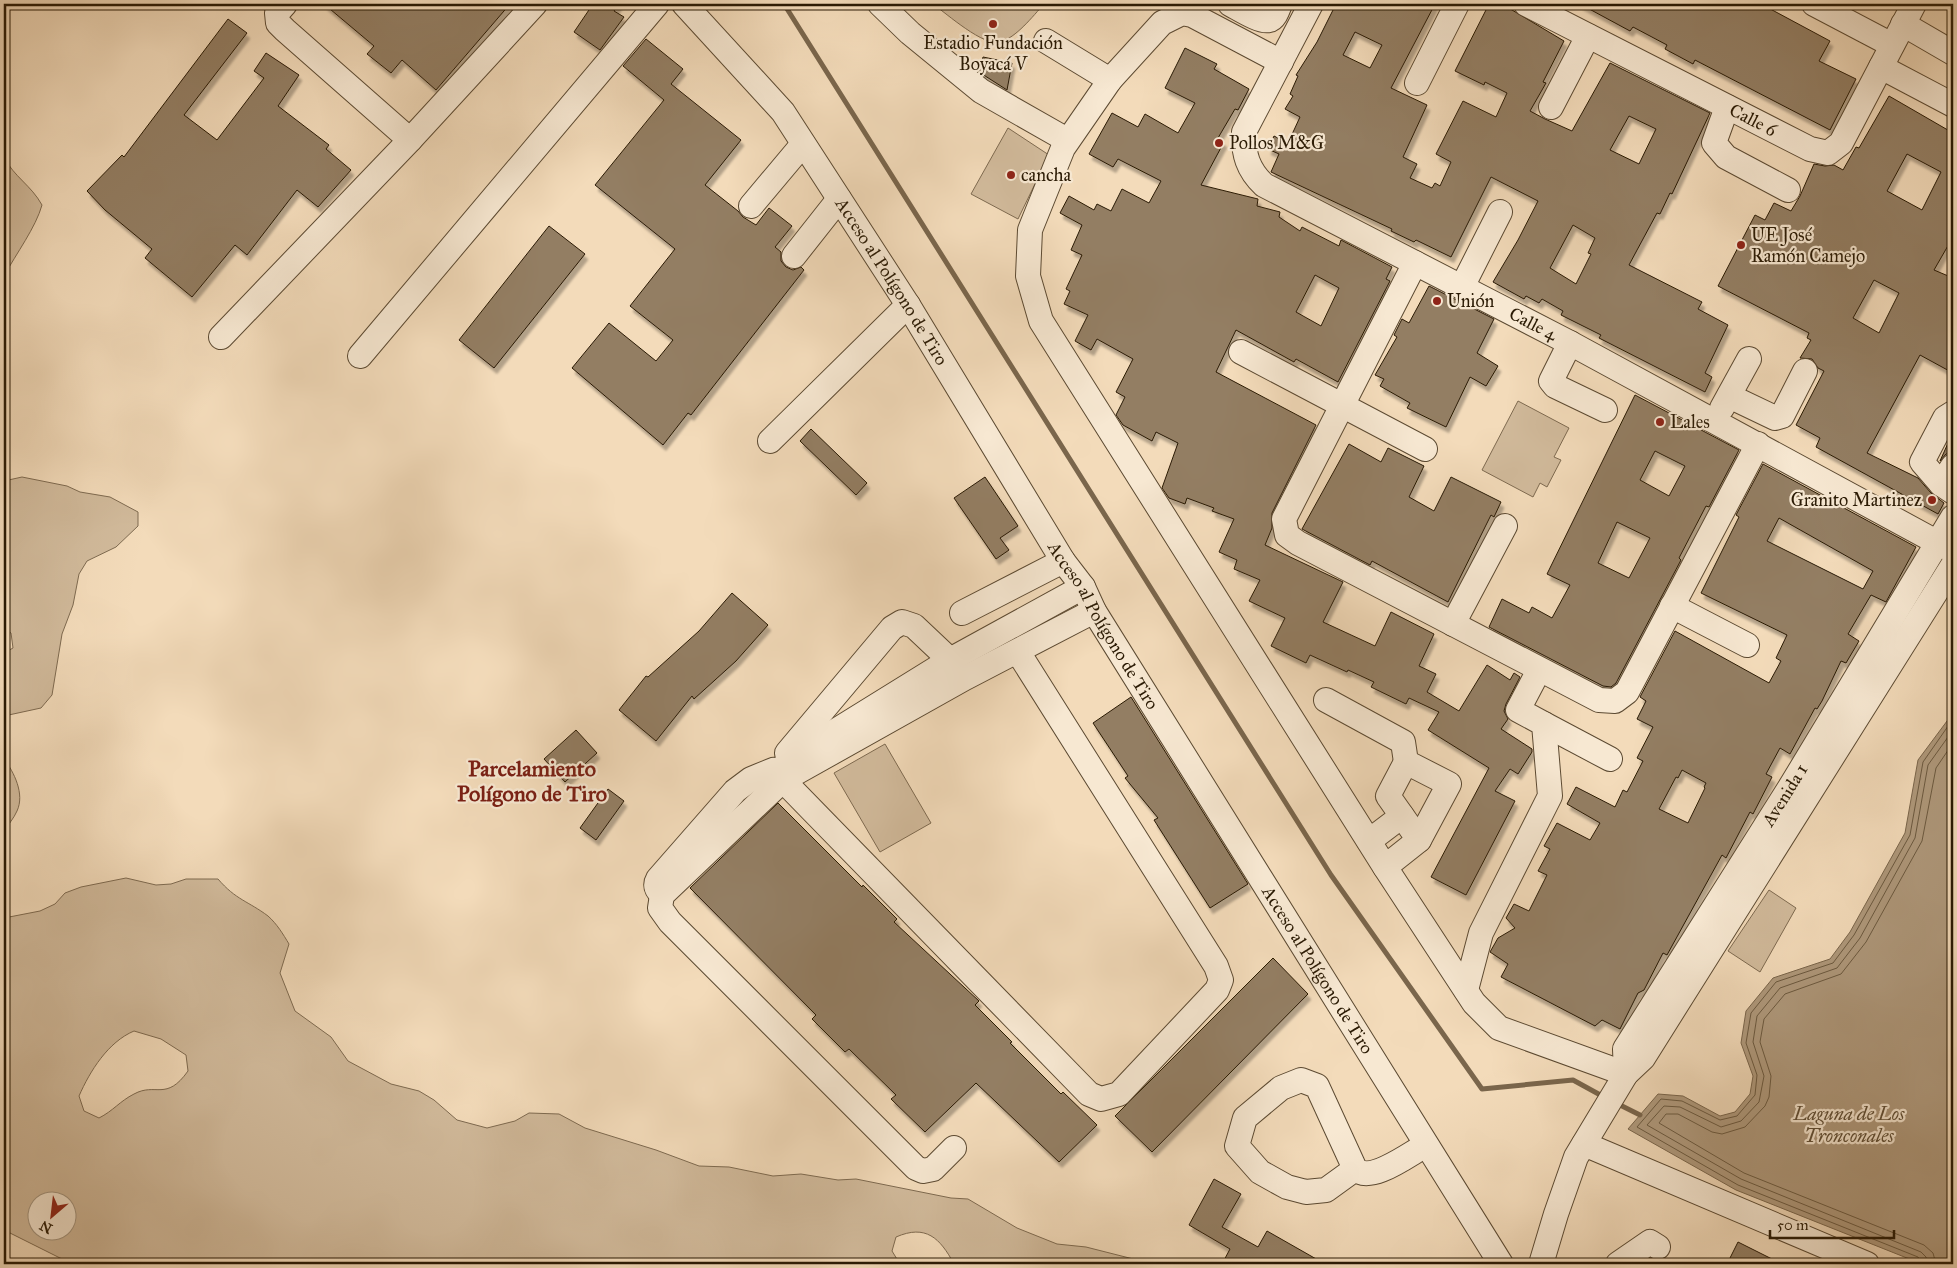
<svg xmlns="http://www.w3.org/2000/svg" width="1957" height="1268" viewBox="0 0 1957 1268" font-family="'IM FELL Great Primer',serif">
<style>
.green{fill:#d1ba9b;stroke:#7e6a50;fill-rule:evenodd}
.water{fill:#af997c;stroke:#7a664c}
.lines{fill:none;stroke-linecap:round;stroke-linejoin:round}
.shore{stroke:#6c5a40;stroke-width:1}
.stream{stroke:#7a664c;stroke-width:5}
.building{fill:#937e63;stroke:#2a1a04;fill-rule:evenodd;filter:url(#shadow)}
.minor-casing{stroke:#5c4a32;stroke-width:26}
.minor{stroke:#f7e8d2;stroke-width:24}
.poi-dot{fill:#8f2418;stroke:#f7e8d2;stroke-width:2}
.labels{text-anchor:middle;stroke-width:4.5;stroke-linejoin:round;paint-order:stroke}
.poi-label{font-size:18px;fill:#2a1a04;stroke:#f7e8d2;text-anchor:start}
.street-label{font-size:18px;fill:#2a1a04;stroke:#f7e8d2}
.water-label{font-size:19px;font-style:italic;fill:#5f4d34;stroke:#f7e8d2}
.district-label{font-size:22px;font-weight:bold;fill:#7a1f14;stroke:#f7e8d2}
</style>
<defs>
<filter id="shadow"><feDropShadow dx="3" dy="5.5" stdDeviation="1" flood-color="#0004"/></filter>
</defs>
<rect width="100%" height="100%" fill="#f3dbba"/>
<filter id="stains"><feTurbulence type="fractalNoise" baseFrequency=".004" numOctaves="4"/><feColorMatrix values="0 0 0 0 .2 0 0 0 0 .09 0 0 0 0 .02 0 0 0 .5 -.17"/></filter>
<radialGradient id="worn" r=".72"><stop offset=".6" stop-color="#630" stop-opacity="0"/><stop offset="1" stop-color="#630" stop-opacity=".3"/></radialGradient>
<g class="green">
<path d="M933 4H1044C1033 16 1016 38 1000 42 984 47 947 14 933 4Z"/>
<polygon points="1008,128 1049,155 1018,219 971,194"/>
<path d="M4 157C14 177 31 185 42 205 36 227 16 254 4 276Z"/>
<polygon points="1518,401 1569,428 1554,457 1561,460 1547,487 1540,483 1533,497 1482,470"/>
<polygon points="22,477 67,486 80,492 110,497 138,512 138,526 116,547 87,561 79,574 73,605 62,634 52,695 41,708 4,716 4,653 13,648 11,633 4,629 4,481"/>
<polygon points="885,744 931,823 880,852 834,773"/>
<path d="M4 759C14 772 25 794 17 811 14 818 8 825 4 831Z"/>
<path d="M126 878 156 885 171 884 186 879H218C236 900 248 901 268 916 277 924 283 934 289 944L280 973 295 1011 331 1037 348 1061 391 1084 419 1091 434 1100 457 1120 487 1128 515 1121 529 1113 559 1114 585 1128 656 1150 699 1166 729 1167 773 1176 801 1174 838 1180 856 1179 951 1198 968 1199 1017 1228 1057 1244 1086 1247 1153 1264H954C940 1238 926 1224 896 1237L892 1251 900 1264H72L4 1230V918L40 911 55 904 65 893 81 887ZM134 1031 161 1039 186 1055 188 1071C166 1102 156 1082 134 1094 120 1101 113 1111 99 1118L84 1111 79 1096C90 1071 108 1042 134 1031ZM38 1200H68V1230H38Z"/>
<polygon points="1769,890 1796,908 1760,972 1728,951"/>
</g>
<polygon class="water" points="1953,713 1953,1264 1922,1264 1736,1190 1628,1129 1658,1094 1683,1096 1720,1116 1735,1112 1750,1094 1753,1076 1741,1043 1746,1011 1773,978 1830,959 1850,932 1905,833 1918,760"/>
<g class="lines">
<g class="shore">
<polyline points="1922,1264 1918,1257 1738,1185 1637,1127 1661,1099 1682,1101 1720,1120 1737,1116 1755,1095 1757,1075 1746,1043 1751,1013 1776,982 1833,963 1854,935 1910,835 1923,762 1953,719"/>
<polyline points="1928,1264 1926,1257 1921,1252 1741,1179 1647,1125 1664,1106 1680,1107 1721,1127 1741,1121 1759,1102 1764,1076 1753,1042 1757,1016 1780,988 1837,968 1860,938 1915,838 1928,765 1953,730"/>
<polyline points="1936,1264 1933,1253 1924,1245 1744,1173 1659,1123 1666,1114 1678,1114 1712,1132 1722,1134 1745,1127 1765,1106 1769,1097 1771,1076 1760,1042 1764,1019 1785,994 1841,974 1866,942 1922,841 1936,768 1953,743"/>
</g>
<g class="stream">
<polyline points="784,4 1331,875 1482,1089 1573,1080 1604,1097"/>
<polyline points="1616,1103 1640,1115"/>
</g>
</g>
<g class="building">
<polygon points="324,4 510,4 436,90 402,60 391,73 367,54 374,46"/>
<polygon points="593,4 619,4 614,11 624,17 600,50 574,32"/>
<path d="M1336 4H1435L1391 88 1427 105 1403 157 1417 164 1410 178 1432 188 1435 183 1440 186 1451 162 1436 154 1463 101 1496 117 1507 93 1485 82 1484 85 1455 71 1489 4H1502L1564 41 1543 82 1546 83 1530 111 1545 119 1572 131 1610 63 1710 113 1672 194 1670 193 1660 214 1657 213 1629 265 1702 302 1698 309 1728 325 1705 373 1712 377 1705 392 1599 338 1601 335 1561 315 1563 311 1542 299 1539 303 1526 296 1524 299 1493 282 1518 240 1538 201 1491 177 1451 257 1416 240 1414 242 1391 231 1392 229 1271 172 1279 154 1268 149 1274 136 1288 143 1300 117 1285 109 1293 96 1290 94 1298 76 1296 75 1317 42ZM1355 32 1382 45 1370 68 1343 55ZM1629 116 1656 129 1639 164 1610 150ZM1573 225 1595 238 1588 253 1591 254 1576 284 1550 268Z"/>
<polygon points="1580,4 1761,4 1830,41 1819,61 1856,79 1830,130 1695,60 1693,64 1665,49 1667,45 1633,27 1630,31"/>
<polygon points="228,19 247,33 184,115 217,140 264,78 254,71 266,53 299,75 278,106 329,145 326,149 351,170 318,207 297,190 247,255 235,245 192,297 145,258 152,249 105,210 87,191 122,155 124,157"/>
<polygon points="646,39 683,69 671,84 741,140 705,185 738,211 743,217 756,225 769,208 792,226 775,247 781,252 781,261 786,267 793,270 801,267 804,270 691,415 688,413 663,445 572,368 609,323 656,361 673,340 630,306 675,249 595,185 664,100 623,66"/>
<path d="M1185 48 1217 64 1214 69 1249 89 1238 110 1235 109 1218 138 1224 142 1201 185 1258 199 1257 206 1280 212 1279 217 1300 231 1302 227 1339 246 1341 240 1392 267 1386 279 1390 281 1338 382 1296 359 1294 362 1236 330 1216 372 1316 425 1272 513V528L1265 545 1343 582 1323 622 1375 646 1391 612 1434 634 1419 666 1436 674 1427 692 1459 711 1487 665 1510 680 1514 673 1520 677 1506 704 1504 711 1508 719 1501 729 1532 749V752L1518 774 1510 769 1495 791 1515 801 1466 895 1431 877 1489 768 1428 730 1439 712 1409 698 1406 704 1371 687 1374 682 1348 670 1347 672 1310 655 1306 663 1271 646 1285 618 1249 601 1260 580 1234 569 1237 560 1219 552 1234 519 1212 511 1214 508 1187 498 1185 504 1169 498 1162 488 1178 443 1156 432 1152 441 1123 425 1116 415 1125 397 1116 392 1133 359 1097 339 1091 350 1075 341 1088 315 1064 304 1070 291 1066 289 1082 255 1071 250 1082 225 1060 213 1069 196 1094 210 1097 204 1111 211 1122 189 1149 203 1161 181 1118 159 1113 167 1089 154 1112 113 1138 127 1145 114 1178 133 1195 103 1165 88ZM1315 275 1339 288 1321 326 1296 312Z"/>
<polygon points="983,57 1012,63 1007,90 979,72"/>
<path d="M1889 96 1953 133V237L1934 270 1953 278V373L1920 355 1867 453 1918 478 1931 493 1944 503 1938 514 1816 447 1820 438 1796 425 1824 371 1818 368 1812 359 1800 358 1811 340 1807 338 1809 333 1718 286 1755 215 1765 220 1774 203 1791 211 1800 196 1814 164 1825 166 1834 165 1843 170 1856 147 1859 148ZM1907 154 1941 172 1922 210 1887 191ZM1874 280 1899 293 1879 333 1853 318Z"/>
<polygon points="549,226 585,254 494,368 459,340"/>
<polygon points="1429,286 1494,319 1477,353 1498,366 1486,386 1470,377 1446,427 1407,408 1410,403 1380,386 1384,379 1375,375 1397,337 1394,335 1402,319 1409,323"/>
<path d="M1635 395 1739 450 1709 507 1706 506 1679 558 1681 560 1616 683 1611 687 1603 686 1489 627 1502 599 1529 613 1532 607 1552 618 1570 585 1547 574ZM1655 451 1685 466 1669 496 1640 480ZM1617 522 1650 538 1629 578 1598 563Z"/>
<polygon points="811,429 867,483 856,495 800,441"/>
<polygon points="1953,432 1953,452 1946,454 1940,461"/>
<polygon points="1349,444 1381,462 1388,448 1424,466 1409,497 1434,511 1451,477 1501,502 1494,517 1491,515 1448,602 1372,561 1370,565 1302,529"/>
<path d="M1763 464 1916 547 1886 602 1871 595 1848 634 1859 641 1846 663 1841 661 1822 701 1817 709 1815 708 1790 754 1780 748 1766 774 1772 777 1753 814 1750 812 1726 858 1722 855 1667 955 1663 953 1644 990 1638 993 1620 1029 1602 1020 1595 1026 1501 977 1508 964 1490 952 1498 938 1515 928 1506 918 1514 904 1529 911 1547 875 1538 871 1550 849 1544 846 1557 823 1590 840 1600 823 1567 804 1576 787 1615 807 1623 790 1627 792 1643 761 1637 758 1653 727 1637 719 1646 701 1640 697 1675 631 1769 683 1781 661 1776 658 1787 635 1701 593 1739 517 1736 515ZM1779 518 1873 571 1863 589 1767 541ZM1682 770 1706 783 1704 787 1705 788 1688 823 1659 809 1676 777 1678 778Z"/>
<polygon points="985,477 1018,526 1000,538 1009,550 996,559 954,498"/>
<polygon points="732,593 768,625 736,661 694,699 692,696 656,741 619,710 646,676 648,677 699,631"/>
<polygon points="1131,697 1248,884 1210,908 1154,820 1158,818 1125,778 1128,776 1093,723"/>
<polygon points="576,730 597,753 565,782 544,759"/>
<polygon points="608,789 624,801 596,840 580,828"/>
<polygon points="778,803 862,887 863,885 897,919 894,922 979,1001 975,1005 1012,1042 1010,1043 1061,1094 1063,1092 1097,1125 1059,1162 976,1083 925,1132 891,1099 896,1095 849,1049 845,1052 812,1019 816,1015 690,888"/>
<polygon points="1273,958 1308,994 1152,1152 1115,1116"/>
<polygon points="1214,1179 1241,1194 1222,1227 1258,1247 1267,1231 1325,1264 1222,1264 1230,1249 1189,1225"/>
<polygon points="1738,1242 1782,1264 1727,1264"/>
<polygon points="1650,1258 1659,1261 1662,1264 1642,1264"/>
</g>
<g class="lines">
<defs>
<g id="minor">
<path id="s1" d="M684 4 783 112 908 305 1063 561 1083 587 1094 611 1501 1264"/>
<polyline points="880,4 910,33 981,91 1067,140"/>
<path d="M1230 4C1238 8 1261 23 1269 20 1275 19 1278 9 1280 4"/>
<path id="s2" d="M1311 4 1244 132C1243 154 1248 170 1264 185L1570 343 1953 551"/>
<path id="s3" d="M1526 4 1810 149 1828 153 1841 143 1914 4"/>
<polyline points="1814,4 1892,45"/>
<polyline points="1903,24 1953,53"/>
<polyline points="1046,41 1110,80"/>
<polyline points="1281,62 1192,15 1182,13 1162,23 1110,80 1063,148 1030,230 1028,276 1041,321 1385,867 1474,1003 1499,1028 1626,1074"/>
<polyline points="1881,67 1953,105"/>
<polyline points="1417,83 1457,4"/>
<polyline points="1551,107 1588,36"/>
<polyline points="1727,107 1714,143 1726,157 1788,190"/>
<polyline points="410,140 535,4"/>
<polyline points="751,206 803,144"/>
<polyline points="794,256 839,199"/>
<polyline points="1415,263 1284,519 1287,535 1298,543 1599,700 1615,701 1627,692 1758,444"/>
<polyline points="1462,287 1500,212"/>
<polyline points="221,337 410,140 285,30 278,23 277,13 285,4"/>
<polyline points="1570,343 1551,381 1555,386 1605,410"/>
<polyline points="1241,352 1425,449"/>
<polyline points="360,356 657,4"/>
<polyline points="1729,396 1775,418 1782,416 1805,371"/>
<polyline points="1722,408 1749,359"/>
<polyline points="1953,413 1945,418 1922,462 1941,484 1953,492"/>
<polyline points="770,441 908,305"/>
<polyline points="1941,484 1953,466"/>
<polyline points="1672,606 1747,645"/>
<polyline points="962,613 1063,561"/>
<polyline points="1453,624 1505,526"/>
<polyline points="1326,700 1403,742 1406,762 1449,784 1419,840 1385,867"/>
<polyline points="1544,724 1610,759"/>
<polyline points="787,753 892,628 902,622 914,626 950,660"/>
<polyline points="787,761 950,660 1083,587"/>
<polyline points="1406,762 1388,796 1419,840"/>
<polyline points="1369,841 1402,816"/>
<path d="M662 895C657 890 654 886 658 879L735 791 751 779 773 770 1089 1094 1101 1099 1119 1094 1217 990 1221 980 1216 966 1018 652"/>
<polyline points="1466,990 1481,933 1550,796 1544,724 1518,710 1539,670"/>
<path id="s4" d="M1626 1074 1625 1049 1792 784 1953 517"/>
<polyline points="1584,1144 1867,1264"/>
<polyline points="954,1148 933,1169 923,1171 916,1168 670,922 660,908 662,895 783,780 965,678 1094,611"/>
<path d="M1355 1169 1326 1190 1306 1192 1287 1187 1260 1172 1237 1146 1245 1118 1281 1088 1301 1080 1317 1086 1355 1169C1371 1184 1409 1154 1426 1145"/>
<polyline points="1541,1264 1556,1214 1576,1157 1626,1074 1643,1058 1953,565"/>
<polyline points="1618,1264 1650,1242 1658,1247"/>
</g>
</defs>
<use href="#minor" class="minor-casing"/>
<use href="#minor" class="minor"/>
</g>
<g class="poi-dot">
<circle cx="993" cy="24" r="5"/>
<circle cx="1219" cy="143" r="5"/>
<circle cx="1011" cy="175" r="5"/>
<circle cx="1741" cy="245" r="5"/>
<circle cx="1437" cy="301" r="5"/>
<circle cx="1660" cy="422" r="5"/>
<circle cx="1932" cy="500" r="5"/>
</g>
<g class="labels">
<g class="poi-label">
<text x="993" y="49" text-anchor="middle">Estadio Fundación<tspan x="993" dy="21">Boyacá V</tspan></text>
<text x="1229" y="149">Pollos M&amp;G</text>
<text x="1021" y="181">cancha</text>
<text x="1751" y="241">UE José<tspan x="1751" dy="21">Ramón Camejo</tspan></text>
<text x="1447" y="307">Unión</text>
<text x="1670" y="428">Lales</text>
<text x="1922" y="506" text-anchor="end">Granito Martinez</text>
</g>
<g class="street-label">
<text dy="6" stroke="none"><textPath href="#s3" startOffset="255">Calle 6</textPath></text>
<text dy="6" stroke="none"><textPath href="#s1" startOffset="348">Acceso al Polígono de Tiro</textPath></text>
<text dy="6" stroke="none"><textPath href="#s2" startOffset="506">Calle 4</textPath></text>
<text dy="6" stroke="none"><textPath href="#s1" startOffset="752">Acceso al Polígono de Tiro</textPath></text>
<text dy="6" stroke="none"><textPath href="#s4" startOffset="325">Avenida 1</textPath></text>
<text dy="6" stroke="none"><textPath href="#s1" startOffset="1158">Acceso al Polígono de Tiro</textPath></text>
</g>
<g class="water-label">
<text x="1849" y="1120">Laguna de Los<tspan x="1849" dy="22">Tronconales</tspan></text>
</g>
<g class="district-label">
<text x="532" y="776">Parcelamiento<tspan x="532" dy="25">Polígono de Tiro</tspan></text>
</g>
</g>
<rect width="1957" height="1268" fill="none" stroke="#f3dbba" stroke-width="20"/>
<rect x="5" y="5" width="1947" height="1258" fill="none" stroke="#2a1a04" stroke-width="2.5"/>
<rect x="10" y="10" width="1937" height="1248" fill="none" stroke="#2a1a04"/>
<g transform="translate(52 1216) rotate(208)"><circle r="24" fill="#f7e8d2" stroke="#a59680"/>
<path d="M0-4L9 19L0 12L-9 19Z" fill="#8f2418"/>
<text y="-8" font-size="14" font-weight="bold" text-anchor="middle" fill="#2a1a04">N</text>
</g>
<path d="M1770 1230v8h124v-8" fill="none" stroke="#2a1a04" stroke-width="2.5"/>
<text x="1777" y="1230" font-size="15" fill="#2a1a04" stroke="#f7e8d2" stroke-width="4" paint-order="stroke">50 m</text>
<rect width="100%" height="100%" filter="url(#stains)"/>
<rect width="100%" height="100%" fill="url(#worn)"/>
</svg>
